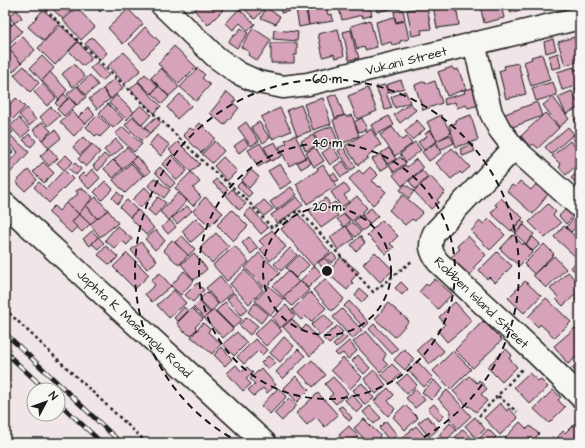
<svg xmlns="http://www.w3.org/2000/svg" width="585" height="448" viewBox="0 0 585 448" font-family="'Architects Daughter',sans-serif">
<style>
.building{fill:#d7a3bb;stroke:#1c1c1c}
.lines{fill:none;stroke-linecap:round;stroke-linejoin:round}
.minor-casing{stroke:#1c1c1c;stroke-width:25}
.secondary-casing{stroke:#1c1c1c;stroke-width:25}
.path{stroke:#1c1c1c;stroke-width:2.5;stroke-dasharray:3 3;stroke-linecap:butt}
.minor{stroke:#f6f6f2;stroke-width:22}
.secondary{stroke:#f6f6f2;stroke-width:22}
.rail-casing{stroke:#1c1c1c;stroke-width:4.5}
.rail{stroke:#f6f6f2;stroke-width:3;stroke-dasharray:9;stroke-linecap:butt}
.ring{fill:none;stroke:#1c1c1c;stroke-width:2;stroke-dasharray:7 5}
.labels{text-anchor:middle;stroke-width:3;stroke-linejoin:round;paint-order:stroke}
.street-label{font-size:13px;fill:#1c1c1c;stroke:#f6f6f2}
.centre{fill:#1c1c1c;stroke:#f6f6f2;stroke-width:2}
.ring-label{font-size:12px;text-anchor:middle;font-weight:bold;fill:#1c1c1c;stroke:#f6f6f2;stroke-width:3;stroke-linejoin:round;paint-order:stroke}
</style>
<rect width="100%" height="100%" fill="#f0e5e7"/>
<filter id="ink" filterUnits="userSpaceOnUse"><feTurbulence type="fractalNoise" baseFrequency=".025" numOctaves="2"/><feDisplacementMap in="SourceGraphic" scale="8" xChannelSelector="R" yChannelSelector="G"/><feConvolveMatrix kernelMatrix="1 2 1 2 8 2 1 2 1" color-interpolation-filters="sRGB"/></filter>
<g filter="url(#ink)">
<g class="building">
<polygon points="48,5 68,5 72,9 63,19"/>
<polygon points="94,5 107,5 100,12"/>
<polygon points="200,5 226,5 227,6 208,25 194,10"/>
<polygon points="244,5 263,5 266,7 255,19 242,7"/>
<polygon points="280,5 290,5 291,11 281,13"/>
<polygon points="326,5 328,15 332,14 333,21 309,25 307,8"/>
<polygon points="338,5 369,5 372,15 363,18 362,15 342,20"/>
<polygon points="376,5 398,5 398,7 377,12"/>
<polygon points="433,5 456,5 459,25 437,28"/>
<polygon points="480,5 501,5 504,18 484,23"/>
<polygon points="509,5 532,5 532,8 511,13"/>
<polygon points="305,7 309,25 299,27 296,9"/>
<polygon points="427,7 431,29 421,30 422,34 412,36 407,10"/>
<polygon points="77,8 95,27 81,40 63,20"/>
<polygon points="266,8 280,16 276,24 261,18"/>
<polygon points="128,9 143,24 123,44 108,28"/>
<polygon points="239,9 255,24 248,31 240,23 233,30 226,23"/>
<polygon points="17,10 22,18 14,23 9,16"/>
<polygon points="43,10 59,23 44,41 28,27"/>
<polygon points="403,10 405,20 396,22 394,12"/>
<polygon points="5,17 12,25 5,32"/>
<polygon points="394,17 396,23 405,21 409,39 400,41 400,43 392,45 391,42 381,45 376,22"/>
<polygon points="370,20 377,47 365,50 364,47 357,49 351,26"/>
<polygon points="14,23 22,31 6,47 5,46 5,32"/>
<polygon points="60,25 78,41 55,65 38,48"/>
<polygon points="145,27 160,42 143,59 129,44"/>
<polygon points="241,28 248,33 237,48 228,42 234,35 235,36"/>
<polygon points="253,28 271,40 257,61 248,55 249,52 241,47"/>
<polygon points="338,29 344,56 335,58 334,54 323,57 318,34"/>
<polygon points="274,30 298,32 297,41 273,39"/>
<polygon points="351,30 356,52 357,52 359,58 349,60 343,32"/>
<polygon points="22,36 35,50 21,63 9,49"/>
<polygon points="92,37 107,53 100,60 85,44"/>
<polygon points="574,37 575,42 580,40 580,61 565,65 558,42"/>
<polygon points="553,39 556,50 546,53 544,42"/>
<polygon points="78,42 92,58 83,66 69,51"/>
<polygon points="271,43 297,43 297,55 294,55 294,63 271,63"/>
<polygon points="5,46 9,49 21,63 13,72 5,64"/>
<polygon points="174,46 196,67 179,84 158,64"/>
<polygon points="124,52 141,70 125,84 108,66"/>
<polygon points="558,53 561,67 552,69 549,56"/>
<polygon points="542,54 550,80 531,86 524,62 532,59 531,57"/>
<polygon points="42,56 54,68 42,81 30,68"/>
<polygon points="97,62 109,75 102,81 90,68"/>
<polygon points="518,63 526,94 506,99 499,71 505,69 504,66"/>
<polygon points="74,64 85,77 73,87 62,74"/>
<polygon points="24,66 39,83 30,92 14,75"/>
<polygon points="452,67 454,70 458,69 466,89 447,96 438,72"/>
<polygon points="574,67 574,70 580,69 580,85 562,90 557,72"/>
<polygon points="161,68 179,87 169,96 151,78"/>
<polygon points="198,68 205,75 202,78 210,85 196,101 180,87"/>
<polygon points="50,72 67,90 59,99 42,81"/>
<polygon points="145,74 158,86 151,94 138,81"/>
<polygon points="90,75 98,85 86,95 78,86"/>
<polygon points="114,78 123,88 111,99 103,89"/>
<polygon points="401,80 404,88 389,93 386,85"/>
<polygon points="425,81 426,84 435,81 442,103 423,110 415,85"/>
<polygon points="138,82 161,106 154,113 130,89"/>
<polygon points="553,82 557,95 536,101 532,88"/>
<polygon points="43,84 56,98 47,106 34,92"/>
<polygon points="385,85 388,93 386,93 392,108 385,110 376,87"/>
<polygon points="77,86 86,97 77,105 67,94"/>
<polygon points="159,86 169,97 162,104 152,93"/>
<polygon points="580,87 580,102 575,89"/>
<polygon points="368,88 377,111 357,119 348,96"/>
<polygon points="473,88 479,105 468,108 466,105 457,108 455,102 445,105 444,99 465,93 464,90"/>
<polygon points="103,89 110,99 97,109 89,99"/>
<polygon points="405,91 410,102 395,108 391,97"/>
<polygon points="572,91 580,107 566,114 558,97"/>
<polygon points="227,92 236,100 233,103 239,108 224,125 210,113"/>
<polygon points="64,94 68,98 59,107 55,103"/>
<polygon points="180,94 191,106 177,119 167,107"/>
<polygon points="336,94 344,115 335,118 328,97"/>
<polygon points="116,95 134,112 127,120 109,103"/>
<polygon points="553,97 569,119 559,127 543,105"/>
<polygon points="16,98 25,107 9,123 5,119 5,110"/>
<polygon points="69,98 76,105 64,116 57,109"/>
<polygon points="323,98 331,124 313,130 304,104"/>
<polygon points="537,102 542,116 510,128 505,114"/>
<polygon points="410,103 416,110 400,123 394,115"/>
<polygon points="108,104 123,119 113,128 99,113"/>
<polygon points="141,105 151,115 142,125 132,114"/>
<polygon points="301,105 311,131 297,136 287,110"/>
<polygon points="51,107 60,116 48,126 40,117"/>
<polygon points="88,107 95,115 85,124 78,117"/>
<polygon points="27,108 36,120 29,126 19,115"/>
<polygon points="280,108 291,131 272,139 261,117"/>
<polygon points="72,111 85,124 74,136 60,122"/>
<polygon points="545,113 559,128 538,148 533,144 530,147 521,136"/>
<polygon points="98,115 110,127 100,137 98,134 95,136 86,127"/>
<polygon points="345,115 346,117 352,115 359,136 353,138 353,139 341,144 333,120"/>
<polygon points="441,115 451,133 437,141 427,122"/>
<polygon points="471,115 478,140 456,147 449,125 456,123 456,120"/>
<polygon points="580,115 580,127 574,119"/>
<polygon points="389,116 394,125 376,135 371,125"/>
<polygon points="133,117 150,133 142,141 125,125"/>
<polygon points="156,117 161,123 150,133 145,127"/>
<polygon points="19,118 30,130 21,138 10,126"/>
<polygon points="362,118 367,129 359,132 354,122"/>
<polygon points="417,120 425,129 412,140 405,131"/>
<polygon points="42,122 51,131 42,140 33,130"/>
<polygon points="246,122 259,141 251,146 238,128"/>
<polygon points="259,122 270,138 263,143 251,127"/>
<polygon points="200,123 215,138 201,153 183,135 190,128 193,130"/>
<polygon points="8,126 13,132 5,140 5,128"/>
<polygon points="332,126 338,142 320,149 314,133"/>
<polygon points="123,127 142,144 134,152 115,134"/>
<polygon points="392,127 402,140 407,137 412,144 395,156 380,135"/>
<polygon points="568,127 574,134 551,154 545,147"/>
<polygon points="371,129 381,145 374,149 375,151 367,157 368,158 358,165 345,146"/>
<polygon points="55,130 61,138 49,148 42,140"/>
<polygon points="430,130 437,141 424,150 418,142 427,136 425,134"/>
<polygon points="579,131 580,132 580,147 571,137"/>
<polygon points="29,134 36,141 31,147 23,140"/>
<polygon points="157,135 170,145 161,156 149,145"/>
<polygon points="295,135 306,157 289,166 279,147 287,143 285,140"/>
<polygon points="313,135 318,145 306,151 301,141"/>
<polygon points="450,135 454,143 440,150 436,141"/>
<polygon points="11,136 29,152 10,173 5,168 5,166 18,152 7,142"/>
<polygon points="83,137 91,145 80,155 73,147"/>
<polygon points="116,139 123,147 111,157 104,150"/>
<polygon points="244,139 249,145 239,153 234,146"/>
<polygon points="215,141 224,151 212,163 202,154"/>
<polygon points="570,141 580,152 580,162 566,175 559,167 561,165 552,156"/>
<polygon points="178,142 200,164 191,172 169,150"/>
<polygon points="275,142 282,156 271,161 264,147"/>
<polygon points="415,142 421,150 406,162 400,154"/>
<polygon points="5,143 13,152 5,159"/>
<polygon points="260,143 270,160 258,167 248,150"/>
<polygon points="435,143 442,152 429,161 422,152"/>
<polygon points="92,144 100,152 86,167 78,159"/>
<polygon points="472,144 475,151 463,156 460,149"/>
<polygon points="332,146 340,158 330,165 322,153"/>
<polygon points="127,147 136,157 122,169 114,160"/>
<polygon points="315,147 324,161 314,167 306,153"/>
<polygon points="343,147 356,167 351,170 338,151"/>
<polygon points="49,148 58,158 49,166 40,156"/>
<polygon points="389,148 396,159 387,164 381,153"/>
<polygon points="452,148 470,167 462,174 460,172 451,179 436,163"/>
<polygon points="104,154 109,158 98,171 93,166"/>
<polygon points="380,154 388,166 380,171 372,159"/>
<polygon points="66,155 73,162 64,170 57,163"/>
<polygon points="172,155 187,171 177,180 162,164"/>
<polygon points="137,156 150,172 145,176 131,161"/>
<polygon points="223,157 237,171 227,181 214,166"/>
<polygon points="308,157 311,163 301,169 297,162"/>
<polygon points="400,157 406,163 394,172 389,165"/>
<polygon points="416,159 423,168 402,186 393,175 405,165 407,167"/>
<polygon points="113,160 122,169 113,178 104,169"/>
<polygon points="343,161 350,172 341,177 334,167"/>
<polygon points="43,162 54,173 44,183 33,172"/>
<polygon points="75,163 81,169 76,175 69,169"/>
<polygon points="131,163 143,176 125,193 113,180"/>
<polygon points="280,164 292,182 280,189 268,171"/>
<polygon points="323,165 336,186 307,204 296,184 318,170 317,169"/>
<polygon points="160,167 175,183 170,188 155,172"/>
<polygon points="370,167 378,175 372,181 374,183 374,182 379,187 380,186 386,192 373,205 349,179 359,170 363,174"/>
<polygon points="92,169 100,178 89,189 78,178 83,173 86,176"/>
<polygon points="28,170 37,180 25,191 16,182"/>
<polygon points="64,170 73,179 49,203 34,187 39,182 46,189"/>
<polygon points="251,170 259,177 249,188 241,181"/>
<polygon points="422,170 428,177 415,189 409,181"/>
<polygon points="580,170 580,185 579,186 571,178"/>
<polygon points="191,172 200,182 193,188 201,197 193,206 175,188"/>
<polygon points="334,173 339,180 335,182 330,175"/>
<polygon points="430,176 445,192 437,200 439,202 431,209 414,191"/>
<polygon points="154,178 170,190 164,198 148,186"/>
<polygon points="216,179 228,189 224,193 213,183"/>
<polygon points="105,181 113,189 102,200 94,192"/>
<polygon points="520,181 531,190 537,183 549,193 542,201 543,201 533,214 507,191 512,185 515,187"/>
<polygon points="241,182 252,193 248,197 237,186"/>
<polygon points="344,183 350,191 344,195 349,202 341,207 331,192"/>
<polygon points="405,184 414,191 409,198 400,190"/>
<polygon points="145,187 153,196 140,208 132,200"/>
<polygon points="291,187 297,195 276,210 270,202"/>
<polygon points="81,188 93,197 79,214 66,203 78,194 76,191"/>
<polygon points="232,189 246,204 239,210 226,195"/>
<polygon points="117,192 123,197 118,204 112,198"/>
<polygon points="178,193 187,201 169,220 160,212"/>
<polygon points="403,195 423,212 415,221 412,219 405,225 389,210"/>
<polygon points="357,196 367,208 352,221 341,210"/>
<polygon points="96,197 108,210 97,219 86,205"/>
<polygon points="158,197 166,203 155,216 148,210"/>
<polygon points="205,197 223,213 210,226 193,211"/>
<polygon points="297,197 303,205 277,224 271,215"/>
<polygon points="326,198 330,205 335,202 341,210 336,213 338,216 321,228 309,210"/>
<polygon points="501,198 523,218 511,231 491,213 497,206 495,205"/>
<polygon points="127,200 137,210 130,217 120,207"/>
<polygon points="264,200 273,209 264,216 256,207"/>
<polygon points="66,203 79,214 72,222 77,227 71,233 48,212 54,206 59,211"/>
<polygon points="548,204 556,212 553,215 561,223 545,238 529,222"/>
<polygon points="86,205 97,219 90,224 79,214"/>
<polygon points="187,206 192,211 177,224 172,218"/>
<polygon points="251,208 268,228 261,234 244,214"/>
<polygon points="371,208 378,216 369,224 362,215"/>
<polygon points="566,209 574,216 566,224 559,216"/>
<polygon points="108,210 118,223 100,237 90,224"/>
<polygon points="138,210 154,228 146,235 130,217"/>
<polygon points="232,210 248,226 233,241 217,225"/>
<polygon points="79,214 90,224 82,232 72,222"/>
<polygon points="298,214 330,252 313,266 281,229"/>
<polygon points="344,214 350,221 344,227 337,219"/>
<polygon points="361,215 370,225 362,231 354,221"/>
<polygon points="196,218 206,229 191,242 182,231"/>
<polygon points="574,218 580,223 571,232 566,227"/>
<polygon points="489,219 505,235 490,250 471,231 480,221 484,224"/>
<polygon points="170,220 176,227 168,234 162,227"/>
<polygon points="382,220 398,236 390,244 394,247 386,254 367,235"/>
<polygon points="521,220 525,223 516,233 512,230"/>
<polygon points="352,222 361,232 355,237 346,227"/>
<polygon points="524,225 534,234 526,244 515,234"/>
<polygon points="117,226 132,239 127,245 122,241 115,249 105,240"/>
<polygon points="346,226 354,239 338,250 330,237"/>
<polygon points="564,226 580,241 580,252 576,257 554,237"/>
<polygon points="156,230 165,241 155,250 145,239"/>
<polygon points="272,230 286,247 270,261 260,249 264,246 259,241"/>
<polygon points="92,231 98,237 90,246 83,239"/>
<polygon points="216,233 229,247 212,263 199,249"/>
<polygon points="513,235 523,245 524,243 533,252 519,266 500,249"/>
<polygon points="182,236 195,249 188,256 175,242"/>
<polygon points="360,236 365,243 356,251 351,245"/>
<polygon points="468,236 486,255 473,268 475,270 466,278 449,259 460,249 457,246"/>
<polygon points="98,237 104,243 98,249 92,244"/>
<polygon points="249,237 258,248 251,254 242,243"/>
<polygon points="533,237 540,244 533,251 526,244"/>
<polygon points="172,240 188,255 179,265 163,250"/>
<polygon points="141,242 157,261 147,269 131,250"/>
<polygon points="544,244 554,254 534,274 524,264"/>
<polygon points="106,246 118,257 110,265 98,255"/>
<polygon points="235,246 249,262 227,281 213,265"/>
<polygon points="290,248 297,255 281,271 274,264"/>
<polygon points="375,252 393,270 380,282 363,264"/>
<polygon points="497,252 512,266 495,283 489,277 487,279 479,270"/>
<polygon points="127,253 149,275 135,289 113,267"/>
<polygon points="194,253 207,269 194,280 181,264"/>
<polygon points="259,253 280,273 265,288 245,268"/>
<polygon points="332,253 337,258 331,263 326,257"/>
<polygon points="299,255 309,265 296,278 286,268"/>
<polygon points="554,256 566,269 546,288 533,275"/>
<polygon points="341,257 359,272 351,281 353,283 347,290 327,273"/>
<polygon points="580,257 580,275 571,268"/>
<polygon points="325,258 331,266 325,271 318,262"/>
<polygon points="315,266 322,274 308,288 301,280"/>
<polygon points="245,270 263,290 249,304 230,284"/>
<polygon points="184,271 194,280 181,295 171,286"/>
<polygon points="288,271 299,282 283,297 273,286"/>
<polygon points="568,272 580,285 580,290 563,306 556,299 558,297 550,289"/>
<polygon points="160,273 171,286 152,302 145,294 155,285 151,280"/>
<polygon points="220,276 233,292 219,304 206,288"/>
<polygon points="325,279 344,299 332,311 313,290"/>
<polygon points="435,279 452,294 438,309 419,292 426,284 428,286"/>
<polygon points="300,281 309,290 292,306 283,297"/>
<polygon points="525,281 541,296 524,313 508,298"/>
<polygon points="401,282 408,289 402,295 395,288"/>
<polygon points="197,283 204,290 193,302 185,295"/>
<polygon points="269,286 284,300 271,315 255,301"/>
<polygon points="360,289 368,296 362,302 355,296"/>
<polygon points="174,290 186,303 169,318 157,305"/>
<polygon points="207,292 218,304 211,312 199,300"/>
<polygon points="310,292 326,308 311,322 305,316 301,320 292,310"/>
<polygon points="234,293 248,309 241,315 227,299"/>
<polygon points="580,296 580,306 575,299"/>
<polygon points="546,298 571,322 555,338 540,324 538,327 528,317"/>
<polygon points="199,301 210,313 204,318 193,307"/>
<polygon points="349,301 369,323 364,328 344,306"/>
<polygon points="225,302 242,320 233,328 216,311"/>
<polygon points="455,302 472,321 447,342 438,331 445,324 439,317"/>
<polygon points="255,303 268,314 261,323 248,312"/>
<polygon points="388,303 409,321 395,337 375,319"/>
<polygon points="286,305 295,316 280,328 272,318"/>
<polygon points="184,307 188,311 178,321 174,318"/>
<polygon points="192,308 203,319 195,327 197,329 191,335 190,334 189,335 185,331 184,332 177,323"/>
<polygon points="342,309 362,330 352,339 333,317"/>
<polygon points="214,310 233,329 223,338 204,318"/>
<polygon points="324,314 333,324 320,335 311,325"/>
<polygon points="247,317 258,326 250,335 239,325"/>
<polygon points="270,319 282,331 266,346 254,334"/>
<polygon points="292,319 302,330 306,325 323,344 310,356 283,327"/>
<polygon points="483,321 502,340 473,368 455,350"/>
<polygon points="203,323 210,329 208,332 221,344 212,354 196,340 195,340 191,337"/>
<polygon points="374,324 398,349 392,354 369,329"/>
<polygon points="337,326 343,332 329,344 323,338"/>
<polygon points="575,328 580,334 580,354 568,364 554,346"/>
<polygon points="366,331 386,354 383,360 388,365 380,372 353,342"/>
<polygon points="237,332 247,343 234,356 223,344"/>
<polygon points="344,335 347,338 336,348 333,345"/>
<polygon points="284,337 294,346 280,362 270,353"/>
<polygon points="431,337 444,351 430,364 417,350"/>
<polygon points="255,339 267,350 262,355 258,351 244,364 237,357"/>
<polygon points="349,341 357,351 348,359 343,353 338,356 335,353"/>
<polygon points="222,347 232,359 225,366 214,355"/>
<polygon points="298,349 305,356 283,379 276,372"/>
<polygon points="404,349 414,359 405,370 394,360"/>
<polygon points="506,349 512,355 509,358 517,367 502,382 487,367"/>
<polygon points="453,351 471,369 451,389 433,371"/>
<polygon points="358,355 370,368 364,374 352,361"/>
<polygon points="268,356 275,362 269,369 261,363"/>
<polygon points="343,358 362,377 350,389 331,370"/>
<polygon points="312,360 326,375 313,387 299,372"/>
<polygon points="580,360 580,376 572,368"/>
<polygon points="417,361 433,378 424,387 408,370"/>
<polygon points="392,364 401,373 391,384 381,375"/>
<polygon points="236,365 242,372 247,367 253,373 246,379 251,384 243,391 227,373"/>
<polygon points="261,368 276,385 267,393 263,388 254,396 248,390 255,384 250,379"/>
<polygon points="374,370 386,385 376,394 364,379"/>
<polygon points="529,373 538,381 540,379 548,387 530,404 514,387"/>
<polygon points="407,374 417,385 407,394 397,383"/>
<polygon points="296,376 309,390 297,402 284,388"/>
<polygon points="469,376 477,383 479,380 487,389 481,394 487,401 476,412 469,406 468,407 453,391"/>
<polygon points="333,377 348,393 336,404 329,397 333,394 325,384"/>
<polygon points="434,380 442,389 431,400 422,392"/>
<polygon points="362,383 374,398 365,405 353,390"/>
<polygon points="278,388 287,396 270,414 261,406"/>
<polygon points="388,388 394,395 388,401 395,409 388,416 374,401"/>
<polygon points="416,389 425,400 415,408 406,398"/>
<polygon points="447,390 471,416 458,428 450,420 451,412 438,399"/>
<polygon points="553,390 561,397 558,400 565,407 549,423 534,409"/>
<polygon points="318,393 338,415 325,427 316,417 307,425 296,413"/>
<polygon points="352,394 363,407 357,413 345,400"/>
<polygon points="289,398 297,405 282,421 274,413"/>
<polygon points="500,403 507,411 509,408 518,418 500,435 484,418"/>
<polygon points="434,404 444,416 439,421 428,409"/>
<polygon points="405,405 418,418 405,430 393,417"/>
<polygon points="342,406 352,418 349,421 338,408"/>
<polygon points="370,406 381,418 374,424 363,412"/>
<polygon points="427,416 438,429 429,437 418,423"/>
<polygon points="475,417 485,429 476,438 465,426"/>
<polygon points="364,419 380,435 377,443 366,443 367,442 354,428"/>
<polygon points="579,419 580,419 580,443 559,443 556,439 563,431 565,433"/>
<polygon points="386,421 397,435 390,441 379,428"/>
<polygon points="520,422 527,429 530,426 539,434 530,443 511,443 505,438"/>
<polygon points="450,423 457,429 446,441 439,435"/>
<polygon points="349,426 358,436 350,443 346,443 339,435"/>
<polygon points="416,426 429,441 427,443 419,443 416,440 412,443 407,443 402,438"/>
<polygon points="463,429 473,439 469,443 452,443 451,442"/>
<polygon points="488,429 496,437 491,443 483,443 479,439"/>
</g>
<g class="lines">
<defs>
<g id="minor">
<polyline points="162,5 216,57 238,73 258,82 283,87 308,84 580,18"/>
<polyline points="474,43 491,113 500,130 514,148 580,207"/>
<path d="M514 148 434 233C429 246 430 251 438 262L536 353 580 396"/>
</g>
<polyline id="secondary" points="5,204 265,443"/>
</defs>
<use href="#minor" class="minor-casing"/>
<use href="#secondary" class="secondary-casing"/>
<g class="path">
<polyline points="41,5 207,165 245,198 272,228 299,210 373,292 412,261"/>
<polyline points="5,309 52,354 147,443"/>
<polyline points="498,396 517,412"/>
<polyline points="479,416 522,369"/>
</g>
<use href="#minor" class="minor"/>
<use href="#secondary" class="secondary"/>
<defs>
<g id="rail">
<polyline points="5,333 121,443"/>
<polyline points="5,352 46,390"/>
<polyline points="58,402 102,443"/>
</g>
</defs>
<use href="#rail" class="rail-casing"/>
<use href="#rail" class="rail"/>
</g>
</g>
<g class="ring">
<circle cx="327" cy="271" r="64"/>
<circle cx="327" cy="271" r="128"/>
<path d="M241 443A192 192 0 1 1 413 443"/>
</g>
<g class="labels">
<g class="street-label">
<text transform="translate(406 60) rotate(-14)" y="5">Vukani Street</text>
<text transform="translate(482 302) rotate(44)" y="5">Robben Island Street</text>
<text transform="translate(135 323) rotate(43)" y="5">Japhta K. Masemola Road</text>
</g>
</g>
<circle cx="327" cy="271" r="6" class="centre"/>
<g class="ring-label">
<text x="327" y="83">60 m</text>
<text x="327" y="147">40 m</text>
<text x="327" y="211">20 m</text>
</g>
<rect width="585" height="448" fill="none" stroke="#f6f6f2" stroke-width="20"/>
<rect x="10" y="10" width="565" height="428" fill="none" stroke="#1c1c1c" stroke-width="1.5" filter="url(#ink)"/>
<g transform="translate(46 402) rotate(49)"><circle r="19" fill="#f6f6f2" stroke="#9f9f9c"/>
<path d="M0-3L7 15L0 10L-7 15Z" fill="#1c1c1c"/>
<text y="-6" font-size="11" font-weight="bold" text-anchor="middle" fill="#1c1c1c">N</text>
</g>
</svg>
